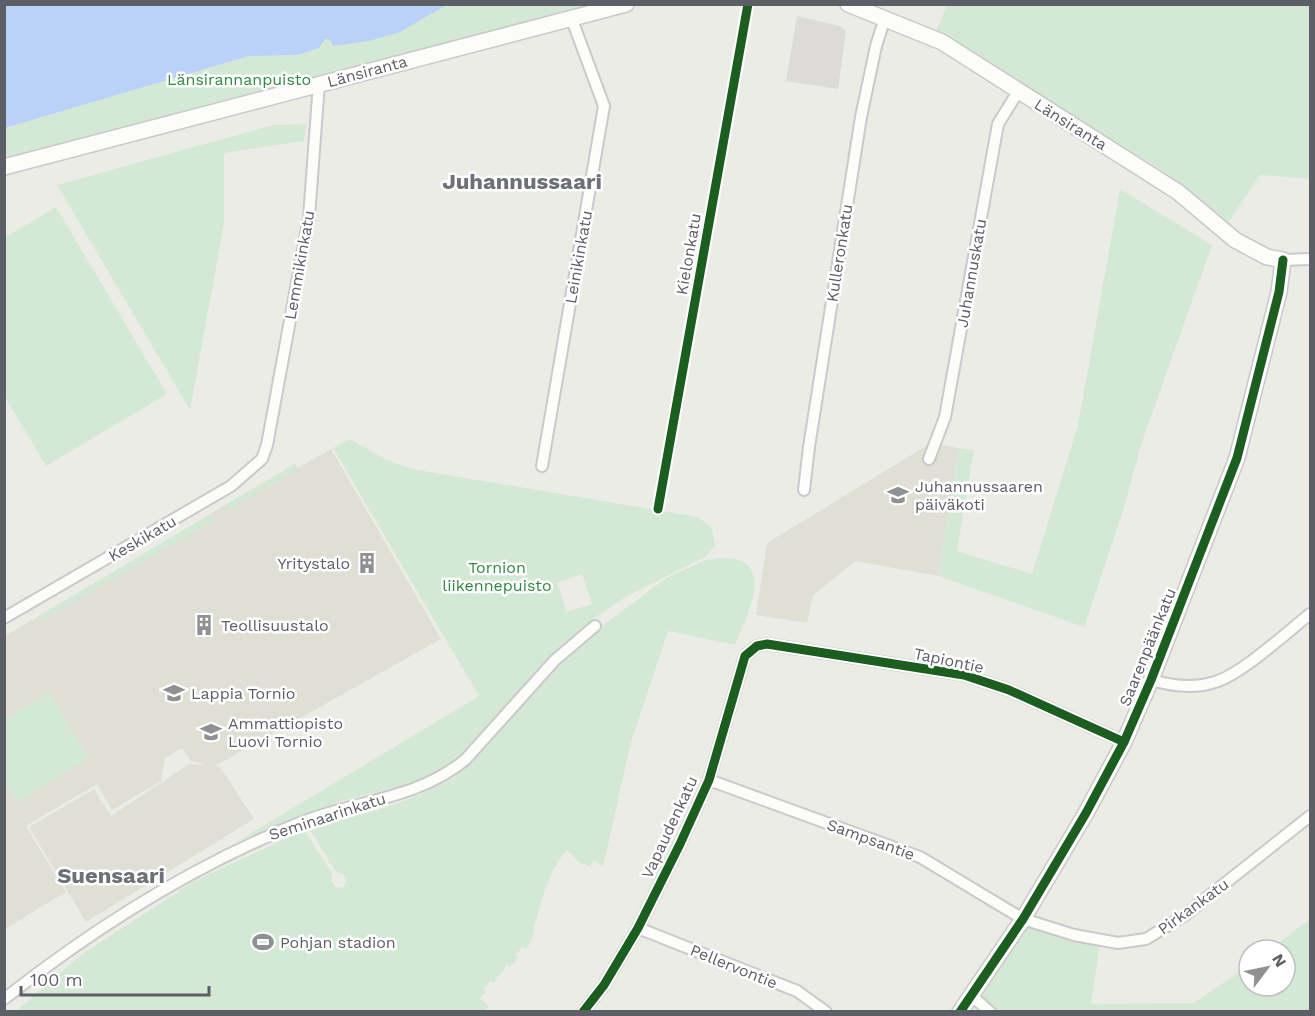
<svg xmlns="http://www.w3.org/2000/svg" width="1315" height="1016" viewBox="0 0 1315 1016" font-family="'Work Sans',sans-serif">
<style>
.industrial{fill:#dcdbd7}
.education{fill:#e0dfd6}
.green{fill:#d4e9d5;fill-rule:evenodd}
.water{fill:#bad2f8}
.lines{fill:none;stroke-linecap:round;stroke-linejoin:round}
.street-casing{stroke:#c9cac9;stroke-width:14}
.secondary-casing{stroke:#c9c9c9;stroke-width:18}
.street{stroke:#fcfcfb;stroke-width:10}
.secondary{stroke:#fcfcfb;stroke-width:15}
.cycleway-casing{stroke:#fff;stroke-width:13}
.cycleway{stroke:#1b5e20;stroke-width:9}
.labels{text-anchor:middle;stroke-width:5;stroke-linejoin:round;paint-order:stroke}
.street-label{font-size:16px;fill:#5c5f65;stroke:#fff}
.park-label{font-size:16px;fill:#338645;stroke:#fff}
.poi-label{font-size:16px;fill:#5c5f65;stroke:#fff;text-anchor:start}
.district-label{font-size:22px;font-weight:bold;fill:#6d7077;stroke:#fff}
</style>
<rect width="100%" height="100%" fill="#ecece7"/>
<polygon class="industrial" points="797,16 840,26 846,31 838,89 786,81"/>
<g class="education">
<polygon points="931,443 959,448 938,576 856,561 813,595 807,623 756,615 767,543"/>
<polygon points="331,449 441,639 215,766 221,768 254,819 86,922 29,827 94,789 111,816 189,764 205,765 191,761 182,748 165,758 161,781 112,810 97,784 26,826 66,892 5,929 5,636 295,464 298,468"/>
</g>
<g class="green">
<polygon points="447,5 602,5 319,76 5,164 5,128 249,56 297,55 325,39 400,32"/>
<polygon points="947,5 1310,5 1310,179 1260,175 1228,223 1163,171 936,32"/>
<polygon points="306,124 304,141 224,153 224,224 190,410 57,185 273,125"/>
<polygon points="1120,189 1212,245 1141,445 1126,501 1084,627 938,576 959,448 974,450 957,551 1032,574 1078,425"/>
<polygon points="56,207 167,394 46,466 5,397 4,238"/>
<path d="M350 439 387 460 412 469 698 517 712 528 715 545 705 557 627 596 593 619 548 658 494 722 461 756 436 773 404 785 342 801 238 841 479 696 333 448ZM582 574 592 604 567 612 557 583Z"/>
<polygon points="295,464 298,469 230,509 227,504"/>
<polygon points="209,515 213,521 40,621 37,617"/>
<path d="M719 558C779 555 748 614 735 645L668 631 631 742 604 863 601 866 595 860 589 867 584 863 582 865 567 850C550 868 542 899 535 923 533 933 533 942 526 949L523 947 515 955 518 958 510 967 507 965 494 983 491 981 483 989 486 992 480 998 489 1006 484 1011 15 1012 81 955 196 880 304 830 332 873 331 880 335 887 343 888 346 881 343 874 335 871 309 828C360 815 409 804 455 777L587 637 668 577 706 560Z"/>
<polygon points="49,692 89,758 17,802 5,782 5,719"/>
<polygon points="1026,914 1075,931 1101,936 1091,1004 1194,1003 1249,965 1249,986 1285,986 1285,950 1269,950 1310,919 1310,1011 982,1012 966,998"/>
</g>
<polygon class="water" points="5,4 447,4 447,5 400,32 369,41 333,46 330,40 325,39 319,48 297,55 249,56 5,128"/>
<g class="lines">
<defs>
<g id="street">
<polyline points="1283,260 1310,259"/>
<polyline points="929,459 945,417 998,124 1019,90"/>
<polyline points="542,466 604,106 571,17"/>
<polyline points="804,490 809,447 861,117 876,46 885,18"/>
<polyline points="4,618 231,486 262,459 267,445 309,217 319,83"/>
<path d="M1151 680C1172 686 1194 689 1215 682 1242 674 1287 632 1310 614"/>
<polyline points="709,780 920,857 1023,919 1074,935 1118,943 1146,939 1185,915 1310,816"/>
<polyline points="638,928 797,991 826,1012"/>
<polyline points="973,997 990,1012"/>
<path d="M4 999C93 929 192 866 297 824 355 800 416 800 465 760L555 660 595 626"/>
<polyline points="583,1012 604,985 638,928 680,844 709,780 745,656 757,646 767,644 964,675 1009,690 1124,742"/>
</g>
<g id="secondary">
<polyline points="848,4 942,42 1178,192 1235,240 1267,257 1283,260 1279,292 1237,458 1151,680 1124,742 1086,813 1023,919 960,1012"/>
<polyline points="4,167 626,4"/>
</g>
</defs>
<use href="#street" class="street-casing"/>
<use href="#secondary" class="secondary-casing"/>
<use href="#street" class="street"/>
<use href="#secondary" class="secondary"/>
<defs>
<g id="cycleway">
<polyline points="658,509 748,4"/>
<polyline points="583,1012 604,985 638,928 680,844 709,780 745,656 757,646 767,644 964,675 1009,690 1124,742"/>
<polyline points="960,1012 1023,919 1086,813 1124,742 1151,680 1237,458 1279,292 1283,260"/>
</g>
</defs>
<use href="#cycleway" class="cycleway-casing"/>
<use href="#cycleway" class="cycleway"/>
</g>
<defs>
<symbol id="school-bare" viewBox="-9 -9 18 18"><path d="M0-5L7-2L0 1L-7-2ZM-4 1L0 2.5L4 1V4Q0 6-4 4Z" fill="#8e9092" stroke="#fff" stroke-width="2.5" paint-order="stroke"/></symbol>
<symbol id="building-bare" viewBox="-9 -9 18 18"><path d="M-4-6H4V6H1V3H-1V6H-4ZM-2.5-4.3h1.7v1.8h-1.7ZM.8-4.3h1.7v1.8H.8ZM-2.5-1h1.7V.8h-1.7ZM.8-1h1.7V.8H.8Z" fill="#8e9092" stroke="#fff" stroke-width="2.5" paint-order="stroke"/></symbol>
<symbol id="stadium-bare" viewBox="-9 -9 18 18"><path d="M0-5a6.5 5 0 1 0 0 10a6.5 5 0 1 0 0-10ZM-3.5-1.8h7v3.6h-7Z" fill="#8e9092" stroke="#fff" stroke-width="2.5" paint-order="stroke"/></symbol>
</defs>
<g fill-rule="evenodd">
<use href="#school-bare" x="883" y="480" width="30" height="30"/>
<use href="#building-bare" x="352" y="548" width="30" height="30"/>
<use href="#building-bare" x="189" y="610" width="30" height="30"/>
<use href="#school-bare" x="159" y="678" width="30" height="30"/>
<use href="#school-bare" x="196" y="717" width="30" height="30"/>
<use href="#stadium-bare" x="248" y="927" width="30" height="30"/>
</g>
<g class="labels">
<g class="street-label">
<text transform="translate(367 71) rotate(-15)" y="6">Länsiranta</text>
<text transform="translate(1071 124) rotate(32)" y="6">Länsiranta</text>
<text transform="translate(839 253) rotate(-81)" y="6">Kulleronkatu</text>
<text transform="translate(688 254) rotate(-80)" y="6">Kielonkatu</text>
<text transform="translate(578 257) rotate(-80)" y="6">Leinikinkatu</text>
<text transform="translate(299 265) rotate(-80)" y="6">Lemmikinkatu</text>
<text transform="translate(971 273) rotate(-80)" y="6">Juhannuskatu</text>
<text transform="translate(142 538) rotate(-30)" y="6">Keskikatu</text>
<text transform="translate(1147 647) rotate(-68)" y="6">Saarenpäänkatu</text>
<text transform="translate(949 660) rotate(12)" y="6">Tapiontie</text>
<text transform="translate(327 816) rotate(-18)" y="6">Seminaarinkatu</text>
<text transform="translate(669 827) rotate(-65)" y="6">Vapaudenkatu</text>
<text transform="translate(871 839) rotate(20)" y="6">Sampsantie</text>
<text transform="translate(1193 906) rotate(-36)" y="6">Pirkankatu</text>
<text transform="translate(734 966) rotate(22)" y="6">Pellervontie</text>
</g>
<g class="park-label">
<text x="239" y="85">Länsirannanpuisto</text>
<text x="497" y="573">Tornion<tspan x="497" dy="18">liikennepuisto</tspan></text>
</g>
<g class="poi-label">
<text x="915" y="492">Juhannussaaren<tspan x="915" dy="18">päiväkoti</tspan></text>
<text x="350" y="569" text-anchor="end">Yritystalo</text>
<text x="221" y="631">Teollisuustalo</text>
<text x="191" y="699">Lappia Tornio</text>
<text x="228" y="729">Ammattiopisto<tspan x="228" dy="18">Luovi Tornio</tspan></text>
<text x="280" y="948">Pohjan stadion</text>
</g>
<g class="district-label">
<text x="522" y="189">Juhannussaari</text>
<text x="111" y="883">Suensaari</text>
</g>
</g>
<rect width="1315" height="1016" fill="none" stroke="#5c5f65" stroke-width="12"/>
<g transform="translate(1267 968) rotate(58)"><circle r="28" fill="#ffffff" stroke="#bebfc1" stroke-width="1.5"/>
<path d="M0-4.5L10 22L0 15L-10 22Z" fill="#8e9092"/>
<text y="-9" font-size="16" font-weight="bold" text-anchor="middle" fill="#5c5f65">N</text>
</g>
<path d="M21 986v9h188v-9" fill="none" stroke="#5c5f65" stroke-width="3"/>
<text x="30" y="986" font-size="18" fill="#5c5f65" stroke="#ffffff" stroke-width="4.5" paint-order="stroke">100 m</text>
</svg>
